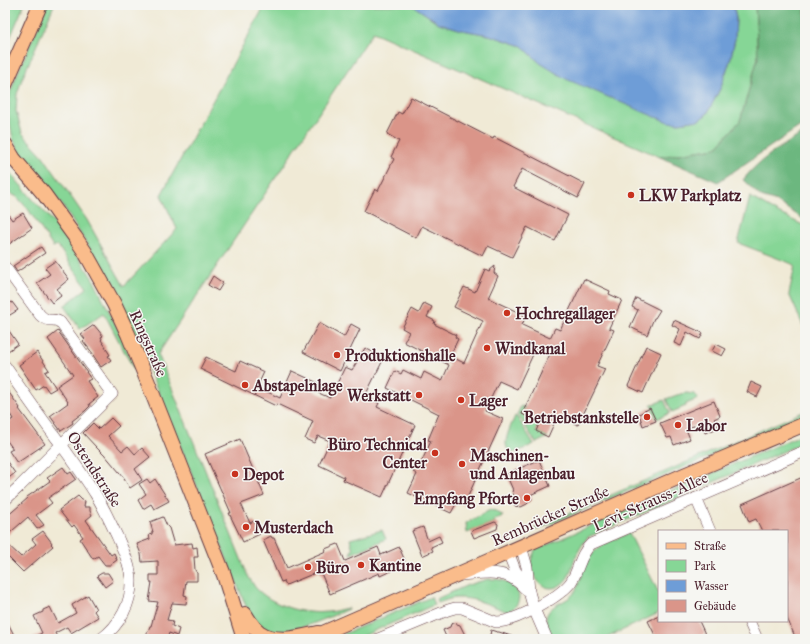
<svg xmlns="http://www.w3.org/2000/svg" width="810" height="644" viewBox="0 0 810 644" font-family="'IM FELL Great Primer',serif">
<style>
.green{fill:#86d696;stroke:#687a60}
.forest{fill:#6cb77f;stroke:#5b6b55}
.water{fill:#6e9dd7;stroke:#5c5e81}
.building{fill:#da9589}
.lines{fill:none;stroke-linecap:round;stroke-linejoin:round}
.minor-casing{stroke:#633d45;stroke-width:12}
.major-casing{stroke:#633d45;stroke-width:16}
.minor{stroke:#fff;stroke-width:11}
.major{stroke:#fabc8b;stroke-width:14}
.poi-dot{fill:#c8321e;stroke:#f6f6f2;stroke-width:1.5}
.labels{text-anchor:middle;stroke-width:3;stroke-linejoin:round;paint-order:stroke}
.poi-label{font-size:16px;font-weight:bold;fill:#4a1f2b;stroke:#f6f6f2;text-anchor:start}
.street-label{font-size:16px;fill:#4a1f2b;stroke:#f6f6f2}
</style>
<rect width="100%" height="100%" fill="#f6f6f2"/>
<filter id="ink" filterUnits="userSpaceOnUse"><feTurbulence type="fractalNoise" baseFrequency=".025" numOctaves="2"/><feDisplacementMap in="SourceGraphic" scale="8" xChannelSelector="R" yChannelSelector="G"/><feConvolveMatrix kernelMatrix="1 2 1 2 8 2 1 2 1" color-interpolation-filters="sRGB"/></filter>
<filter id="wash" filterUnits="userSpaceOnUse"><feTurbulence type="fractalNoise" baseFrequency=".012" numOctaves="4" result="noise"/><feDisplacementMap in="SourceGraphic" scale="16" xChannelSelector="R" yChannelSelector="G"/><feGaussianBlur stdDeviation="0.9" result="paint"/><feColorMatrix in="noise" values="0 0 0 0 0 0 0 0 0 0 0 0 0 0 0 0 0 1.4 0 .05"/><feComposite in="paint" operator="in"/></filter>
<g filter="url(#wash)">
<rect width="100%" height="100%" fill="#f0ead6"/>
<g class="green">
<polygon points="5,5 24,5 5,50"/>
<path d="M47 5H54L22 79 17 94 16 111 22 133 43 156 87 220 124 286 177 229 161 195 265 5H412L439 23 462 30 489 35 522 46 540 63 602 94 679 123 699 120 707 114 720 89 730 61 735 39 736 18 733 5H755L758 58 740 121 716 148 660 157 373 32 158 354 248 576C250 580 253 583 255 587 271 605 303 615 327 612 334 612 341 609 348 608V609C330 617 279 641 262 627 257 623 252 616 248 611L148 367 88 246 63 206 40 176 22 156 13 139 8 114 10 93 16 77Z"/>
<polygon points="5,169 12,175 36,203 43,210 67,238 94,281 121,335 135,369 134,370 104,313 80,329 64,306 87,288 57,245 53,247 28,209 17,197 8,192 5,191"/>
<polygon points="750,197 778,213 805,226 805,330 789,294 795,265 738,243"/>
<polygon points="686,393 695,394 698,399 686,404 686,406 672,412 666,399 677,395"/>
<polygon points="664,400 670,413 657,419 651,405"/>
<polygon points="521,406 525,407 522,414 540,422 536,431 548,437 536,443 519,416 517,415"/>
<polygon points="805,411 805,416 536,530 535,528"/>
<path d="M515 416 517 417 534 444 517 452H511C510 451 508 450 507 448 503 440 512 424 515 416Z"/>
<path d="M805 433V442L588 537C583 543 579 550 575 558 572 566 570 578 563 583 547 597 531 579 531 562 531 558 534 554 535 550Z"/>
<polygon points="490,510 496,511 503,516 494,520 495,522 467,533 466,523"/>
<polygon points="382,530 386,539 351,554 351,551 353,550 350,539"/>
<path d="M629 533 659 593V613L604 639H553C551 634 546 627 546 622 545 604 566 604 574 593 578 588 581 576 583 570 593 545 607 543 629 533Z"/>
<path d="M488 579C494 579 499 579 504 581 521 588 525 602 508 612 492 606 474 597 456 598 451 598 444 601 438 603L436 599 468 585Z"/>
<polygon points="431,597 434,605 374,631 357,639 332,639"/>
</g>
<g class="forest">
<polygon points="755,5 805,5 805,123 718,182 660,157 716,148 740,121 758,58"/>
<path d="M805 132V220L777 202 761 197 743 180C760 158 781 147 805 132Z"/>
</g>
<polygon class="water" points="412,5 733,5 736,18 735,39 730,61 720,89 707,114 699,120 679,123 668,122 648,114 566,79 540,63 522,46 489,35 462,30 439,23"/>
<g id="blocks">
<g class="building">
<polygon points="411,97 493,139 494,137 585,184 578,198 522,169 513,187 568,215 555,241 527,227 512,257 488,246 483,256 422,226 416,238 364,211 375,189 378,191 394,159 391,157 399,141 387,134 398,112 402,114"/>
<polygon points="5,210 12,220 23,213 32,228 5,247"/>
<polygon points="41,247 45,253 17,272 13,266"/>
<polygon points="55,261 69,279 57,289 61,296 52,303 37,283 50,274 45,268"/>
<polygon points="495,266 494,273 498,276 488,298 526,316 522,325 550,338 555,328 560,330 584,279 610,291 609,294 622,300 609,328 614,330 597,366 605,369 578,425 559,416 558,420 556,419 548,437 536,431 540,422 522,414 550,354 536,348 517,389 499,381 485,411 503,419 464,505 457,502 451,513 408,493 417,474 413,472 417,464 420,465 431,441 428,440 439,414 387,388 395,371 401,374 403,370 421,379 424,372 442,381 449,365 404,342 409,332 402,328 412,309 419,313 424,303 432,307 427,317 435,321 434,324 456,335 455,337 458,339 450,356 464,363 483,321 454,307 464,287 475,292 485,269 489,271"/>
<polygon points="213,276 223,283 218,291 208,285"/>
<polygon points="636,298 660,310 655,318 654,318 647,335 630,327 638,310 632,307"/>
<polygon points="12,302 18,310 5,318 5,306"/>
<polygon points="674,320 703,333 700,339 687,332 681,346 674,343 680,329 672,325"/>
<polygon points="319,323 344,337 351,324 360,329 340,371 303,352"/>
<polygon points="5,325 18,344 8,351 5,346"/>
<polygon points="94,325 103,336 101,337 102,339 101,340 106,347 105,347 110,355 108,356 111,360 101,367 93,355 94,355 83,341 85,339 81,334"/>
<polygon points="58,331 87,372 86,372 91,379 87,381 98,397 89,404 90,406 85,411 72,421 73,423 61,431 50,416 68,403 67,402 68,402 57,386 73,375 48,339"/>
<polygon points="716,344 726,349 722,356 712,351"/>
<polygon points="646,346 661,353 643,393 628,386"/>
<polygon points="365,348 384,358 365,396 379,403 377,407 415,425 382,497 343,480 344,477 319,465 330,441 318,436 314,443 305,439 313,421 277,404 276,406 200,369 206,357 236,371 240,361 264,372 257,387 280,398 292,371 318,383 314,391 330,398 345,367 352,370"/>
<polygon points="37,352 49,370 45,372 56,388 49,392 44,385 36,390 19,365"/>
<polygon points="751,382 762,387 757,397 747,392"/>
<polygon points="5,387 20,408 19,409 45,444 17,463 9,451 13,449 5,438 5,424 13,419 5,406"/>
<polygon points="714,401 720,416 714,419 718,428 705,433 701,423 686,429 690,439 674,445 671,437 667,438 660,423"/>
<polygon points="650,408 656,421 643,426 639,414"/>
<polygon points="111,418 119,426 108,436 122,451 128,446 135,454 142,448 150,457 135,469 142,480 130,488 124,479 125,479 104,454 104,455 96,447 83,433 93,423 99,429"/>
<polygon points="240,439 264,495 241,504 250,523 254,521 260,534 243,542 229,513 231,513 205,454"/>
<polygon points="5,459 15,473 5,481"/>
<polygon points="539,460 550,486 530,495 532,499 527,504 521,507 515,506 513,500 515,498 512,491 513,490 506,474"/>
<polygon points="63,467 68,474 71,472 76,479 48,498 52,503 36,515 44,525 37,529 28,517 5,537 5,518 28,498 27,497 50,481 47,478"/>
<polygon points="805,476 805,639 796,639 787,618 787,531 762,531 756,519 749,522 742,504"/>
<polygon points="147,479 150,483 155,479 169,501 154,509 151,504 143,509 138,500 146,494 139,484"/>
<polygon points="78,496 82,500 85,501 84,507 90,507 90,511 92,515 86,520 111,555 114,553 117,560 110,565 105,565 98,556 93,559 80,539 83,537 74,525 72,527 59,510"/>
<polygon points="163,517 167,526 169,528 174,545 192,543 193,548 197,547 198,557 194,557 195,570 197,573 197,581 186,581 184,595 187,596 186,604 172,603 167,620 173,621 172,626 179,629 177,636 169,633 167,639 145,639 150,626 151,626 158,602 149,601 152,582 150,582 150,575 158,575 158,561 142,562 141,554 137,544 150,539 149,535 152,534 152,532 153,532 150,522"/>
<polygon points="495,522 498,524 497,529 474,538 471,531"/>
<polygon points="423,527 428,541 439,536 442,542 431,547 433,551 422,556 412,531"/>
<polygon points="43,531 52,543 51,544 53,546 23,572 5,554 5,542 21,557 36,544 32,539"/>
<polygon points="271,536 272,538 274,538 287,568 326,551 325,549 338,544 345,561 378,547 381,555 399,547 405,561 389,568 391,571 380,576 379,573 330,594 320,571 286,585 284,581 281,582 263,540"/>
<polygon points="102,573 108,573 113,581 105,587 97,576"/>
<polygon points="88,595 96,609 94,611 98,617 71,633 67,627 55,633 58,639 29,639 42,633 34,616 43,612 43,610 50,607 58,623 76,613 72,605"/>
<polygon points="659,616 659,621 699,621 705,634 694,639 657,639 648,621"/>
<polygon points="5,617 16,639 5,639"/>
<polygon points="454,623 460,625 467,639 447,639 443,630 450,627 451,624"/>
<polygon points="491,630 497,632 499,632 517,638 517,639 482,639 490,635"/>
</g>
</g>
</g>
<g filter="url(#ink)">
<use href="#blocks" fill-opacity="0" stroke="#633d45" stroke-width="1"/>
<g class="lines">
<defs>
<g id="minor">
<path d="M5 267 40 315C49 324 52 317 60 322L112 394 20 486 5 500"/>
<path d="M5 366C23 392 41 418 60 443 72 460 85 477 96 495 104 508 110 522 117 536 123 550 130 564 131 579 132 603 120 625 101 639"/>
<polyline points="696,498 710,531"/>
<polyline points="521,546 527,567 529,592 534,609 547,639"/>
<polyline points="508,552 515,570 525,585"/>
<path d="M462 575C479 574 499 569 515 580 520 583 524 588 529 592"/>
<polyline points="749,621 757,639"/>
<path d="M378 639 448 610 455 608H462L496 622C515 622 560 597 571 582 579 570 580 554 591 544L805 451"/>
</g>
<g id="major">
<polyline points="5,85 40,5"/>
<polyline points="5,144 14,159 44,194 75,237 85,252 114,304 128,334 147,380 224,575 244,639"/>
<path d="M245 614C249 621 253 627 259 632 276 644 300 637 318 633"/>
<polyline points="309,639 493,559 684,475 805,424"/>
</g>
</defs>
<use href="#minor" class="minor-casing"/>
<use href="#major" class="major-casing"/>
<use href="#minor" class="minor"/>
<use href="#major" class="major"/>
</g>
</g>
<g class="poi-dot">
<circle cx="631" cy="195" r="4"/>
<circle cx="507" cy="313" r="4"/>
<circle cx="487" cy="348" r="4"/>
<circle cx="337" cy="355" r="4"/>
<circle cx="245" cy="385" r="4"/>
<circle cx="419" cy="395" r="4"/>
<circle cx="461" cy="400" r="4"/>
<circle cx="647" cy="417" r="4"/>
<circle cx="678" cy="425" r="4"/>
<circle cx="435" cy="453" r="4"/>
<circle cx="462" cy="464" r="4"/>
<circle cx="235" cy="474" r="4"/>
<circle cx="527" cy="498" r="4"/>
<circle cx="246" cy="527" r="4"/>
<circle cx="361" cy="565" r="4"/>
<circle cx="308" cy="567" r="4"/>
</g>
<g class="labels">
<g class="poi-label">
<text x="639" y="201">LKW Parkplatz</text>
<text x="515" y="319">Hochregallager</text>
<text x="495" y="354">Windkanal</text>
<text x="345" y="361">Produktionshalle</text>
<text x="253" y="391">Abstapelnlage</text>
<text x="411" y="401" text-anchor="end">Werkstatt</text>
<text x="469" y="406">Lager</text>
<text x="639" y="423" text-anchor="end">Betriebstankstelle</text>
<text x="686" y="431">Labor</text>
<text x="427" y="450" text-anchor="end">Büro Technical<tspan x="427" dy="18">Center</tspan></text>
<text x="470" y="461">Maschinen-<tspan x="470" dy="18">und Anlagenbau</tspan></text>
<text x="243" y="480">Depot</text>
<text x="519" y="504" text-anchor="end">Empfang Pforte</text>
<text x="254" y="533">Musterdach</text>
<text x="369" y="571">Kantine</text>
<text x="316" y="573">Büro</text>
</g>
<g class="street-label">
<text transform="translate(149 343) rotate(66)" y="6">Ringstraße</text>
<text transform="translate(95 469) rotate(57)" y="6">Ostendstraße</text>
<text transform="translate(650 501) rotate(-24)" y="6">Levi-Strauss-Allee</text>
<text transform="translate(550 515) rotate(-24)" y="6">Rembrücker Straße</text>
</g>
</g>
<rect width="810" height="644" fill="none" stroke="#f6f6f2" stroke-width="20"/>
<rect x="658" y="530" width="130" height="92" fill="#f6f6f2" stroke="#b1a0a2"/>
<rect x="666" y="543" width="20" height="6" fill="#fabc8b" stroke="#b1a0a2"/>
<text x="694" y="550" font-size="12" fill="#4a1f2b">Straße</text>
<rect x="666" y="560" width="20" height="12" fill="#86d696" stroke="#b1a0a2"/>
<text x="694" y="570" font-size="12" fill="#4a1f2b">Park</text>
<rect x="666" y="580" width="20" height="12" fill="#6e9dd7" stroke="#b1a0a2"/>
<text x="694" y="590" font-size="12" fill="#4a1f2b">Wasser</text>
<rect x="666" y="600" width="20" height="12" fill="#da9589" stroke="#b1a0a2"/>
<text x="694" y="610" font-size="12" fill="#4a1f2b">Gebäude</text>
</svg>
